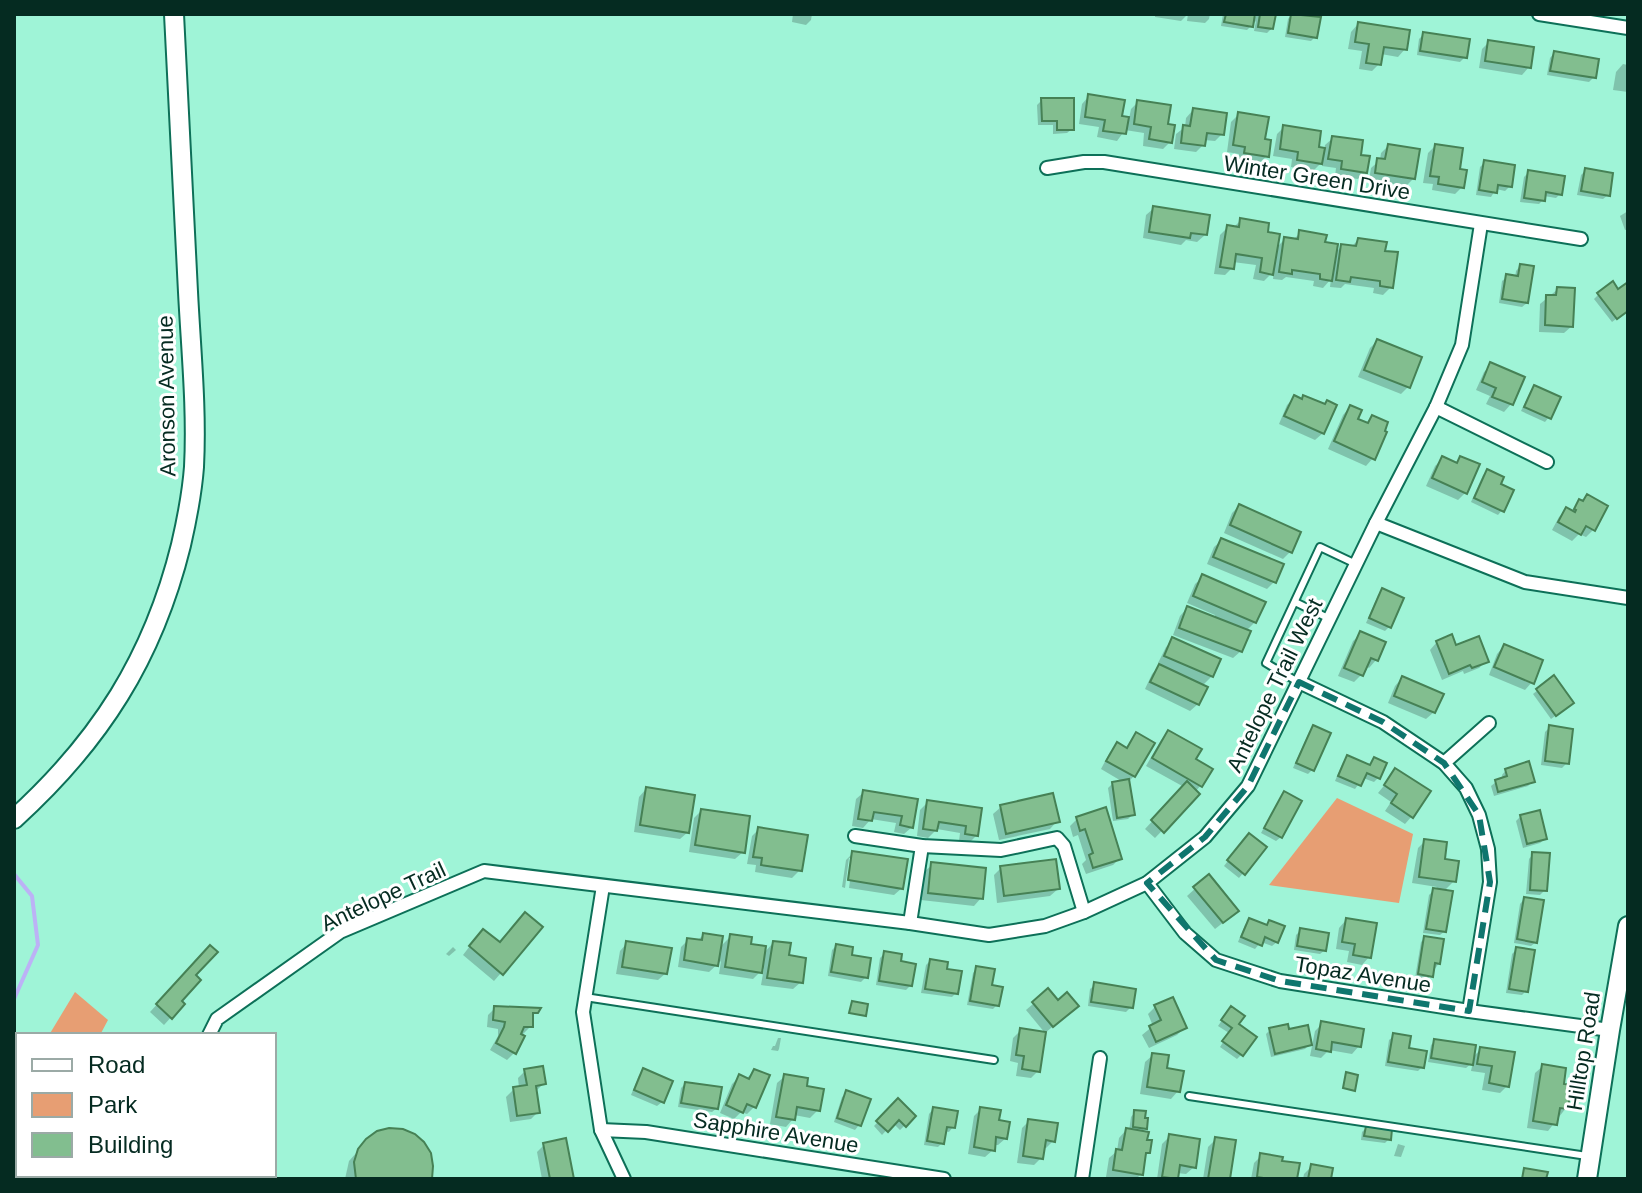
<svg xmlns="http://www.w3.org/2000/svg" width="1642" height="1193" viewBox="0 0 1642 1193" font-family="Arial,sans-serif">
<style>
.green{fill:#e79e73}
.shadow{fill:#0003}
.lines{fill:none;stroke-linecap:round;stroke-linejoin:round}
.stream{stroke:#bcb2f6;stroke-width:4}
.building{fill:#82be8f;stroke:#468155;stroke-width:2}
.lane-casing{stroke:#0d7058;stroke-width:10}
.street-casing{stroke:#0d7058;stroke-width:16}
.secondary-casing{stroke:#0d7058;stroke-width:22}
.lane{stroke:#fff;stroke-width:6}
.street{stroke:#fff;stroke-width:12}
.secondary{stroke:#fff;stroke-width:18}
.marked{fill:none;stroke:#0f766e;stroke-width:6;stroke-dasharray:16 10;stroke-linejoin:round}
.labels{text-anchor:middle;stroke-width:6;stroke-linejoin:round;paint-order:stroke}
.street-label{font-size:22px;fill:#052b21;stroke:#fff}
</style>
<rect width="100%" height="100%" fill="#9ff4d7"/>
<g class="green">
<polygon points="1337,798 1413,834 1399,903 1269,885"/>
<polygon points="75,992 108,1020 100,1035 49,1035"/>
<polygon points="18,1088 18,1175 148,1175 147,1179 14,1179 14,1095"/>
</g>
<g class="shadow">
<polygon points="793,14 812,14 811,20 806,25 792,22"/>
<polygon points="1155,14 1188,14 1181,21 1155,17"/>
<polygon points="1188,14 1210,14 1209,19 1205,23 1187,21"/>
<polygon points="1223,14 1253,14 1252,20 1258,14 1274,14 1272,28 1267,33 1254,31 1256,21 1247,30 1221,26"/>
<polygon points="1292,14 1315,37 1311,41 1285,37 1288,19"/>
<polygon points="1358,24 1405,49 1398,57 1381,54 1379,64 1372,71 1359,69 1362,51 1348,49 1351,32"/>
<polygon points="1424,34 1465,57 1460,62 1417,55 1419,39"/>
<polygon points="1489,42 1529,67 1522,75 1479,68 1482,49"/>
<polygon points="1554,53 1594,77 1589,82 1547,75 1550,58"/>
<polygon points="1623,64 1628,65 1628,92 1613,90 1616,72"/>
<polygon points="1089,96 1120,118 1129,119 1131,109 1138,102 1166,125 1170,142 1163,149 1143,146 1144,133 1125,130 1117,141 1097,137 1099,127 1079,124 1082,104"/>
<polygon points="1042,100 1072,129 1067,133 1053,134 1053,125 1038,125 1037,105"/>
<polygon points="1193,110 1222,134 1215,141 1204,140 1203,145 1196,152 1174,149 1176,134 1185,127 1186,118"/>
<polygon points="1239,114 1263,140 1267,156 1259,163 1238,160 1239,154 1227,152 1231,122"/>
<polygon points="1284,127 1317,149 1324,150 1325,145 1333,138 1359,156 1365,172 1358,179 1335,176 1336,168 1322,166 1323,161 1313,171 1291,167 1292,159 1273,156 1277,134"/>
<polygon points="1388,146 1413,179 1406,186 1369,180 1371,168 1380,160 1381,153"/>
<polygon points="1435,146 1458,170 1462,187 1455,194 1432,190 1433,184 1423,183 1428,153"/>
<polygon points="1485,162 1510,186 1505,191 1496,189 1491,197 1476,195 1480,167"/>
<polygon points="1585,171 1608,195 1603,199 1577,195 1581,175"/>
<polygon points="1529,172 1560,194 1556,198 1544,196 1543,200 1539,204 1520,202 1524,177"/>
<polygon points="1154,208 1205,235 1197,242 1186,240 1181,245 1143,238 1146,215"/>
<polygon points="1628,211 1628,229 1625,230 1620,216"/>
<polygon points="1241,220 1266,234 1275,249 1285,239 1293,240 1300,233 1323,243 1334,254 1342,246 1351,247 1358,240 1383,252 1391,287 1383,295 1373,293 1374,288 1345,284 1341,288 1330,287 1331,279 1323,288 1313,286 1314,281 1286,277 1282,280 1273,279 1274,271 1264,281 1253,279 1256,265 1233,262 1232,268 1225,275 1214,274 1220,235 1228,227 1233,228"/>
<polygon points="1520,266 1527,303 1522,307 1499,303 1502,281 1507,277 1515,278 1516,271"/>
<polygon points="1628,285 1628,310 1612,322 1594,299 1598,295 1618,291"/>
<polygon points="1558,289 1572,326 1564,333 1539,332 1540,304"/>
<polygon points="1377,341 1420,358 1408,387 1401,394 1358,377 1370,348"/>
<polygon points="1491,365 1511,404 1504,412 1486,404 1490,396 1476,390 1484,372"/>
<polygon points="1534,387 1549,417 1545,422 1521,411 1530,392"/>
<polygon points="1294,398 1323,433 1315,440 1279,424 1287,405"/>
<polygon points="1350,407 1356,420 1365,424 1372,417 1373,458 1366,466 1328,449 1343,415"/>
<polygon points="1443,458 1455,464 1460,458 1465,493 1458,500 1426,486 1435,466"/>
<polygon points="1488,471 1498,485 1502,510 1498,515 1471,502 1483,475"/>
<polygon points="1587,497 1606,507 1593,530 1586,537 1579,534 1572,541 1552,530 1559,517 1567,509 1571,512"/>
<polygon points="1239,506 1290,552 1283,559 1224,533 1232,513"/>
<polygon points="1222,540 1274,582 1267,589 1207,564 1214,547"/>
<polygon points="1203,577 1255,622 1246,631 1241,651 1233,658 1173,635 1180,616 1187,608 1214,619 1215,615 1187,603 1195,584"/>
<polygon points="1382,591 1389,627 1385,631 1366,623 1378,595"/>
<polygon points="1361,634 1383,643 1376,660 1369,668 1365,666 1361,675 1354,682 1338,676 1353,641"/>
<polygon points="1173,640 1212,676 1202,686 1198,704 1190,711 1145,689 1152,674 1161,664 1158,663 1166,647"/>
<polygon points="1437,642 1455,648 1486,661 1479,668 1464,674 1463,671 1442,680 1430,650"/>
<polygon points="1504,646 1532,682 1525,690 1489,675 1497,654"/>
<polygon points="1402,678 1434,712 1426,719 1388,703 1395,686"/>
<polygon points="1538,690 1567,707 1551,719 1533,694"/>
<polygon points="1550,727 1567,763 1562,768 1541,765 1545,732"/>
<polygon points="1313,728 1312,770 1308,774 1293,768 1309,732"/>
<polygon points="1168,733 1193,760 1201,785 1195,792 1197,794 1155,838 1145,829 1184,787 1146,766 1161,740"/>
<polygon points="1136,734 1134,776 1128,782 1133,814 1128,819 1113,821 1108,788 1113,783 1123,782 1101,769 1110,752 1117,745 1125,749"/>
<polygon points="1348,758 1368,767 1374,759 1378,778 1374,782 1363,778 1355,789 1335,781 1343,762"/>
<polygon points="1506,770 1533,781 1528,786 1494,796 1491,786 1496,782 1503,780 1502,775"/>
<polygon points="1396,771 1412,816 1405,824 1385,811 1391,802 1378,793"/>
<polygon points="646,789 688,832 680,839 634,832 639,797"/>
<polygon points="864,792 916,800 912,827 904,834 894,832 896,823 871,819 863,828 852,826 856,799"/>
<polygon points="1285,794 1281,837 1276,841 1261,833 1280,798"/>
<polygon points="928,802 980,810 977,835 969,843 959,841 960,833 937,829 928,838 917,836 920,810"/>
<polygon points="1001,807 1057,821 1050,829 999,840 993,814"/>
<polygon points="701,811 743,852 735,859 689,852 694,818"/>
<polygon points="1521,816 1545,839 1540,843 1523,848 1516,821"/>
<polygon points="1077,819 1120,858 1113,865 1086,874 1082,864 1086,860 1078,835 1073,837 1070,826"/>
<polygon points="759,829 800,870 792,878 755,872 756,865 747,864 752,836"/>
<polygon points="1244,840 1264,848 1239,878 1224,866"/>
<polygon points="1425,841 1442,861 1454,881 1443,892 1445,931 1440,935 1423,933 1429,895 1437,887 1412,883 1418,848"/>
<polygon points="853,853 902,888 894,895 849,888 853,858 849,858 845,888 842,887 846,860"/>
<polygon points="1533,854 1545,890 1540,895 1526,894 1529,859"/>
<polygon points="932,865 981,898 974,906 921,900 924,872"/>
<polygon points="1001,868 1058,889 1050,896 997,903 994,875"/>
<polygon points="1208,877 1229,918 1215,929 1187,896"/>
<polygon points="1524,899 1536,942 1531,946 1514,943 1520,904"/>
<polygon points="1250,920 1277,942 1272,946 1261,942 1255,949 1238,942 1245,925"/>
<polygon points="1346,920 1369,957 1362,965 1347,962 1349,951 1336,949 1339,928"/>
<polygon points="540,928 494,981 463,955 476,938 499,945"/>
<polygon points="1301,930 1325,950 1320,954 1294,950 1296,935"/>
<polygon points="703,935 719,948 731,936 763,954 773,943 787,957 801,982 793,989 761,985 764,968 753,979 719,974 721,961 709,972 678,967 681,947 688,940 697,941"/>
<polygon points="1425,938 1439,963 1427,980 1415,978 1421,942"/>
<polygon points="627,943 666,973 658,980 616,974 620,951"/>
<polygon points="836,946 850,957 866,977 861,982 828,976 832,950"/>
<polygon points="453,947 456,950 449,956 446,954"/>
<polygon points="1516,950 1526,991 1522,995 1506,993 1512,954"/>
<polygon points="885,953 898,963 910,986 906,990 876,985 880,958"/>
<polygon points="203,954 179,1001 183,1004 164,1025 150,1012"/>
<polygon points="930,961 944,970 956,993 952,997 921,993 926,965"/>
<polygon points="977,968 990,987 997,1005 993,1009 967,1005 973,973"/>
<polygon points="1095,985 1131,1007 1126,1012 1088,1006 1090,989"/>
<polygon points="1048,991 1069,1013 1045,1033 1026,1010"/>
<polygon points="1155,1007 1185,1027 1177,1035 1149,1048 1142,1035 1153,1026 1148,1014"/>
<polygon points="495,1008 536,1012 531,1017 531,1026 521,1036 514,1053 507,1060 490,1050 498,1036 498,1029 487,1027 488,1015"/>
<polygon points="1227,1013 1236,1025 1241,1055 1237,1059 1220,1047 1229,1033 1218,1026"/>
<polygon points="1322,1024 1359,1046 1352,1054 1329,1050 1321,1058 1310,1056 1315,1031"/>
<polygon points="1021,1030 1038,1071 1031,1078 1016,1076 1018,1063 1010,1061 1013,1038"/>
<polygon points="1270,1030 1288,1032 1310,1044 1305,1049 1271,1057 1266,1034"/>
<polygon points="1394,1036 1422,1067 1418,1071 1385,1066 1389,1040"/>
<polygon points="778,1038 781,1038 779,1049 778,1051 771,1050 773,1046 775,1046"/>
<polygon points="1435,1041 1472,1058 1481,1049 1507,1086 1500,1093 1482,1090 1485,1073 1471,1071 1473,1062 1466,1068 1428,1062 1431,1045"/>
<polygon points="1153,1055 1178,1091 1171,1099 1140,1094 1145,1062"/>
<polygon points="1543,1066 1561,1086 1566,1108 1548,1131 1527,1128 1535,1073"/>
<polygon points="644,1070 662,1102 657,1106 631,1095 639,1075"/>
<polygon points="525,1071 543,1084 536,1091 538,1112 531,1119 510,1122 506,1097 514,1089 519,1088 518,1078"/>
<polygon points="754,1071 754,1107 747,1114 741,1112 734,1119 720,1113 732,1084 739,1077 747,1078"/>
<polygon points="785,1076 818,1110 810,1118 794,1115 793,1119 786,1127 770,1124 777,1083"/>
<polygon points="685,1084 717,1108 712,1112 678,1107 681,1088"/>
<polygon points="847,1093 859,1125 855,1130 834,1122 842,1097"/>
<polygon points="898,1101 914,1116 900,1130 893,1123 882,1135 874,1126"/>
<polygon points="933,1109 953,1127 949,1132 944,1131 942,1143 938,1147 924,1145 929,1114"/>
<polygon points="981,1109 997,1122 1006,1138 998,1145 993,1145 993,1150 985,1157 968,1154 974,1116"/>
<polygon points="1135,1112 1145,1128 1141,1132 1148,1153 1143,1157 1141,1174 1136,1179 1106,1177 1109,1158 1117,1151 1119,1138 1126,1130 1129,1131 1131,1117"/>
<polygon points="1029,1121 1053,1141 1046,1148 1043,1148 1041,1158 1034,1165 1017,1163 1022,1128"/>
<polygon points="1366,1128 1389,1139 1385,1143 1361,1140 1362,1132"/>
<polygon points="1170,1136 1194,1167 1186,1174 1177,1173 1176,1179 1157,1179 1162,1144"/>
<polygon points="1216,1139 1228,1179 1203,1179 1208,1147"/>
<polygon points="368,1140 430,1179 345,1179 349,1161"/>
<polygon points="1398,1144 1405,1146 1401,1157 1394,1156"/>
<polygon points="544,1145 572,1179 542,1179 537,1152"/>
<polygon points="1261,1156 1280,1162 1295,1179 1251,1179 1254,1163"/>
<polygon points="1312,1166 1329,1179 1303,1179 1304,1174"/>
<polygon points="244,1175 264,1175 263,1179 243,1179"/>
</g>
<g class="lines">
<polyline class="stream" points="14,874 32,896 38,945 14,999"/>
</g>
<g class="building">
<polygon points="1226,14 1255,14 1253,27 1224,22"/>
<polygon points="1260,14 1276,14 1273,29 1258,27"/>
<polygon points="1291,14 1321,17 1317,38 1288,33"/>
<polygon points="1358,22 1410,30 1407,50 1384,47 1381,65 1366,63 1369,44 1355,42"/>
<polygon points="1423,32 1470,39 1467,58 1420,51"/>
<polygon points="1488,40 1534,47 1531,68 1485,61"/>
<polygon points="1554,51 1599,59 1596,78 1550,71"/>
<polygon points="1088,94 1125,100 1122,116 1129,117 1126,134 1103,131 1105,120 1085,117"/>
<polygon points="1041,98 1074,98 1074,130 1057,130 1057,121 1042,121"/>
<polygon points="1137,100 1171,105 1168,124 1175,125 1172,143 1149,139 1151,127 1134,124"/>
<polygon points="1193,108 1227,113 1224,135 1207,133 1205,146 1181,143 1183,125 1190,126"/>
<polygon points="1238,112 1269,117 1265,139 1271,140 1269,157 1244,153 1245,147 1233,145"/>
<polygon points="1283,125 1321,131 1319,147 1325,148 1322,164 1297,160 1298,152 1280,149"/>
<polygon points="1332,136 1363,140 1361,155 1370,156 1367,173 1341,169 1342,161 1328,159"/>
<polygon points="1388,144 1420,149 1415,179 1375,173 1377,158 1385,159"/>
<polygon points="1435,144 1463,148 1460,169 1467,170 1464,188 1438,184 1439,177 1430,176"/>
<polygon points="1484,160 1515,165 1512,187 1498,185 1497,193 1479,190"/>
<polygon points="1585,168 1613,173 1610,196 1581,191"/>
<polygon points="1528,170 1565,176 1562,195 1546,192 1545,201 1524,198"/>
<polygon points="1153,206 1210,215 1207,235 1191,233 1190,238 1149,232"/>
<polygon points="1240,218 1269,223 1268,232 1280,234 1273,275 1260,272 1262,258 1236,254 1234,269 1220,267 1227,225 1239,227"/>
<polygon points="1299,230 1327,235 1325,242 1338,244 1332,281 1320,279 1320,274 1292,270 1292,274 1279,272 1284,237 1298,239"/>
<polygon points="1358,238 1387,242 1385,251 1398,252 1393,288 1380,286 1380,281 1351,277 1350,282 1336,280 1341,244 1356,246"/>
<polygon points="1520,264 1534,266 1528,303 1502,299 1506,274 1518,276"/>
<polygon points="1613,281 1618,289 1628,282 1628,311 1617,319 1597,293"/>
<polygon points="1557,287 1575,288 1573,327 1545,325 1546,295 1556,295"/>
<polygon points="1377,339 1422,357 1410,388 1364,370"/>
<polygon points="1490,362 1525,377 1513,405 1492,397 1496,388 1482,382"/>
<polygon points="1534,385 1561,397 1551,419 1524,407"/>
<polygon points="1294,395 1302,399 1303,395 1325,404 1327,400 1337,405 1324,434 1284,416"/>
<polygon points="1350,405 1362,410 1358,419 1368,423 1372,415 1388,422 1385,431 1387,432 1375,460 1334,441"/>
<polygon points="1442,456 1457,463 1460,456 1480,464 1467,494 1432,478"/>
<polygon points="1487,469 1504,477 1501,484 1514,490 1504,512 1474,498"/>
<polygon points="1587,494 1608,506 1595,531 1586,526 1581,535 1558,522 1566,507 1575,512 1576,510 1574,509 1579,499 1583,501"/>
<polygon points="1239,504 1301,532 1292,553 1230,525"/>
<polygon points="1221,538 1284,564 1276,583 1213,557"/>
<polygon points="1202,574 1266,602 1256,623 1193,596"/>
<polygon points="1382,588 1404,598 1391,628 1369,618"/>
<polygon points="1187,606 1251,631 1242,652 1179,628"/>
<polygon points="1360,631 1386,642 1378,661 1371,658 1363,676 1344,668"/>
<polygon points="1452,634 1456,645 1479,636 1489,662 1472,668 1470,665 1449,674 1436,641"/>
<polygon points="1172,637 1221,659 1213,677 1164,656"/>
<polygon points="1504,644 1543,660 1534,684 1494,667"/>
<polygon points="1159,664 1208,687 1199,705 1150,682"/>
<polygon points="1554,675 1574,703 1556,716 1536,689"/>
<polygon points="1402,676 1444,694 1435,713 1394,696"/>
<polygon points="1313,725 1331,733 1314,771 1296,763"/>
<polygon points="1549,725 1573,729 1569,764 1545,761"/>
<polygon points="1168,730 1202,749 1196,759 1213,769 1202,787 1152,758"/>
<polygon points="1136,732 1155,743 1135,777 1106,761 1117,742 1127,748"/>
<polygon points="1347,755 1370,765 1374,757 1387,763 1380,779 1367,773 1361,786 1338,776"/>
<polygon points="1529,761 1535,782 1498,792 1495,780 1507,776 1505,769"/>
<polygon points="1395,768 1431,791 1413,818 1391,803 1397,794 1384,785"/>
<polygon points="1129,779 1135,815 1117,818 1112,782"/>
<polygon points="1187,781 1200,794 1164,833 1151,820"/>
<polygon points="646,787 695,795 689,833 640,825"/>
<polygon points="863,790 918,799 913,828 900,825 902,816 874,812 872,821 858,819"/>
<polygon points="1284,791 1302,801 1282,838 1264,828"/>
<polygon points="1053,793 1060,822 1006,834 1000,805"/>
<polygon points="927,800 982,808 978,836 965,834 966,826 939,822 937,831 923,829"/>
<polygon points="1106,807 1122,859 1093,868 1089,855 1093,853 1085,829 1080,831 1076,817"/>
<polygon points="701,809 750,816 745,853 695,845"/>
<polygon points="1540,810 1547,839 1527,844 1520,815"/>
<polygon points="758,827 808,835 802,871 761,865 762,858 753,857"/>
<polygon points="1249,833 1267,847 1245,875 1227,860"/>
<polygon points="1424,839 1447,842 1445,859 1459,861 1456,882 1419,877"/>
<polygon points="852,851 908,859 903,889 848,880"/>
<polygon points="1532,852 1550,853 1547,891 1530,890"/>
<polygon points="1056,859 1060,889 1004,896 1000,866"/>
<polygon points="931,862 986,868 983,899 928,893"/>
<polygon points="1209,874 1239,911 1223,923 1193,887"/>
<polygon points="1433,888 1453,891 1446,932 1426,929"/>
<polygon points="1524,897 1544,900 1537,943 1517,939"/>
<polygon points="525,912 543,927 503,975 469,946 483,929 500,942"/>
<polygon points="1249,918 1267,925 1269,920 1285,926 1278,943 1265,937 1262,946 1241,937"/>
<polygon points="1346,918 1377,923 1371,958 1353,955 1355,944 1342,942"/>
<polygon points="1300,928 1329,933 1326,951 1297,946"/>
<polygon points="703,933 723,936 718,966 684,960 687,938 702,940"/>
<polygon points="730,934 752,937 751,944 766,946 762,973 725,967"/>
<polygon points="1424,936 1444,939 1440,964 1435,963 1433,977 1418,974"/>
<polygon points="626,941 672,948 667,974 622,967"/>
<polygon points="773,941 791,943 789,955 806,958 803,983 767,978"/>
<polygon points="836,944 853,947 852,955 871,958 868,978 831,972"/>
<polygon points="210,945 218,952 196,975 201,980 182,1001 185,1004 172,1019 156,1004"/>
<polygon points="1516,947 1535,950 1528,992 1509,989"/>
<polygon points="884,951 902,954 901,961 916,964 912,986 879,981"/>
<polygon points="930,959 948,962 947,969 962,971 958,994 925,989"/>
<polygon points="976,966 995,969 992,985 1003,987 999,1006 970,1001"/>
<polygon points="1094,982 1136,989 1133,1008 1091,1002"/>
<polygon points="1048,988 1058,1000 1067,992 1079,1006 1053,1027 1032,1002"/>
<polygon points="1173,997 1187,1028 1156,1042 1149,1026 1161,1020 1154,1005"/>
<polygon points="852,1001 868,1004 866,1016 849,1013"/>
<polygon points="494,1006 541,1008 538,1013 533,1013 533,1027 524,1027 521,1034 525,1036 516,1054 496,1043 504,1027 505,1022 493,1020"/>
<polygon points="1231,1006 1245,1016 1239,1024 1257,1037 1243,1056 1222,1041 1232,1028 1221,1020"/>
<polygon points="1321,1021 1364,1029 1361,1047 1332,1042 1331,1052 1316,1049"/>
<polygon points="1288,1024 1289,1029 1308,1025 1312,1045 1275,1054 1269,1028"/>
<polygon points="1020,1028 1046,1032 1040,1072 1022,1069 1024,1056 1016,1055"/>
<polygon points="1393,1033 1411,1036 1409,1048 1427,1051 1424,1068 1388,1062"/>
<polygon points="1434,1039 1476,1045 1473,1065 1431,1058"/>
<polygon points="1480,1047 1515,1052 1509,1087 1489,1083 1492,1066 1477,1064"/>
<polygon points="1152,1053 1169,1055 1167,1068 1184,1071 1180,1092 1147,1087"/>
<polygon points="1542,1064 1566,1068 1564,1084 1571,1085 1568,1109 1560,1108 1557,1125 1533,1121"/>
<polygon points="543,1066 546,1084 536,1086 540,1113 517,1116 513,1087 527,1085 524,1069"/>
<polygon points="643,1068 673,1081 664,1103 634,1090"/>
<polygon points="754,1069 770,1075 756,1108 747,1104 743,1113 726,1105 739,1074 749,1079"/>
<polygon points="1346,1072 1358,1075 1355,1091 1343,1088"/>
<polygon points="784,1074 808,1078 807,1086 824,1089 820,1111 797,1107 795,1120 776,1117"/>
<polygon points="685,1082 722,1087 718,1109 681,1103"/>
<polygon points="846,1090 871,1099 861,1126 837,1118"/>
<polygon points="898,1098 916,1116 906,1127 899,1120 888,1132 876,1121"/>
<polygon points="933,1107 958,1111 955,1128 947,1127 944,1144 927,1141"/>
<polygon points="980,1107 1001,1110 999,1120 1010,1122 1007,1139 996,1137 995,1151 974,1147"/>
<polygon points="1134,1110 1146,1111 1145,1118 1148,1118 1147,1129 1133,1127"/>
<polygon points="1028,1119 1058,1123 1055,1142 1046,1140 1043,1159 1023,1156"/>
<polygon points="1366,1126 1392,1129 1391,1140 1364,1136"/>
<polygon points="389,1128 403,1129 415,1134 424,1142 431,1153 433,1166 432,1179 356,1179 354,1162 358,1149 366,1139 377,1131"/>
<polygon points="1126,1128 1149,1132 1147,1140 1152,1140 1150,1153 1146,1153 1143,1175 1113,1170 1116,1149 1122,1150"/>
<polygon points="1169,1134 1200,1139 1196,1168 1180,1165 1178,1179 1162,1177"/>
<polygon points="1215,1137 1236,1140 1230,1179 1208,1179"/>
<polygon points="566,1138 574,1179 550,1179 543,1143"/>
<polygon points="1260,1153 1283,1157 1282,1161 1300,1163 1297,1179 1270,1179 1257,1177"/>
<polygon points="1311,1164 1333,1168 1331,1179 1308,1179"/>
<polygon points="1524,1168 1548,1172 1546,1179 1522,1179"/>
</g>
<g class="lines">
<defs>
<g id="lane">
<polyline points="1295,602 1330,619"/>
<polyline points="1298,682 1266,663 1320,547 1356,564"/>
<polyline points="585,997 994,1060"/>
<polyline points="1189,1096 1587,1156"/>
</g>
<g id="street">
<polyline points="1539,14 1628,28"/>
<polyline points="1047,168 1084,162 1104,162 1581,239"/>
<polyline points="1436,407 1547,462"/>
<polyline points="1376,523 1525,582 1628,598"/>
<polyline points="1299,682 1383,722 1444,763 1466,788 1479,815 1488,849 1490,882 1469,1011"/>
<polyline points="1444,763 1489,723"/>
<polyline points="855,836 922,846 1001,850 1057,838 1064,846 1084,912"/>
<polyline points="1147,883 1185,933 1216,960 1280,981 1469,1011 1610,1030"/>
<polyline points="603,886 583,1012 601,1130 624,1179"/>
<polyline points="910,923 922,846"/>
<polyline points="209,1035 217,1019 340,932 484,871 910,923 989,935 1045,926 1084,912 1147,883 1205,837 1248,786 1376,523 1436,407 1462,345 1481,224"/>
<polyline points="601,1130 646,1132 944,1179"/>
<polyline points="160,1179 161,1175"/>
<polyline points="1082,1179 1100,1058"/>
</g>
<g id="secondary">
<path d="M14 819C100 741 153 658 181 545 187 519 192 493 194 467 197 409 191 351 188 292 183 199 179 107 174 14"/>
<polyline points="1587,1179 1610,1030 1628,926"/>
</g>
</defs>
<use href="#lane" class="lane-casing"/>
<use href="#street" class="street-casing"/>
<use href="#secondary" class="secondary-casing"/>
<use href="#lane" class="lane"/>
<use href="#street" class="street"/>
<use href="#secondary" class="secondary"/>
</g>
<path class="marked" d="M1299 682 1383 722 1444 763 1479 815 1490 882 1469 1011 1280 981 1216 960 1147 883 1205 837 1248 786Z"/>
<g class="labels">
<g class="street-label">
<text transform="translate(1317 177) rotate(9)" y="8">Winter Green Drive</text>
<text transform="translate(166 396) rotate(-91)" y="8">Aronson Avenue</text>
<text transform="translate(1274 685) rotate(-64)" y="8">Antelope Trail West</text>
<text transform="translate(383 896) rotate(-25)" y="8">Antelope Trail</text>
<text transform="translate(1363 974) rotate(9)" y="8">Topaz Avenue</text>
<text transform="translate(1583 1051) rotate(-81)" y="8">Hilltop Road</text>
<text transform="translate(776 1132) rotate(9)" y="8">Sapphire Avenue</text>
</g>
</g>
<rect width="1642" height="1193" fill="none" stroke="#052b21" stroke-width="32"/>
<rect x="16" y="1033" width="260" height="144" fill="#ffffff" stroke="#9baaa6" stroke-width="2"/>
<rect x="32" y="1059" width="40" height="12" fill="#ffffff" stroke="#9baaa6" stroke-width="2"/>
<text x="88" y="1073" font-size="24" fill="#052b21">Road</text>
<rect x="32" y="1093" width="40" height="24" fill="#e79e73" stroke="#9baaa6" stroke-width="2"/>
<text x="88" y="1113" font-size="24" fill="#052b21">Park</text>
<rect x="32" y="1133" width="40" height="24" fill="#82be8f" stroke="#9baaa6" stroke-width="2"/>
<text x="88" y="1153" font-size="24" fill="#052b21">Building</text>
</svg>
